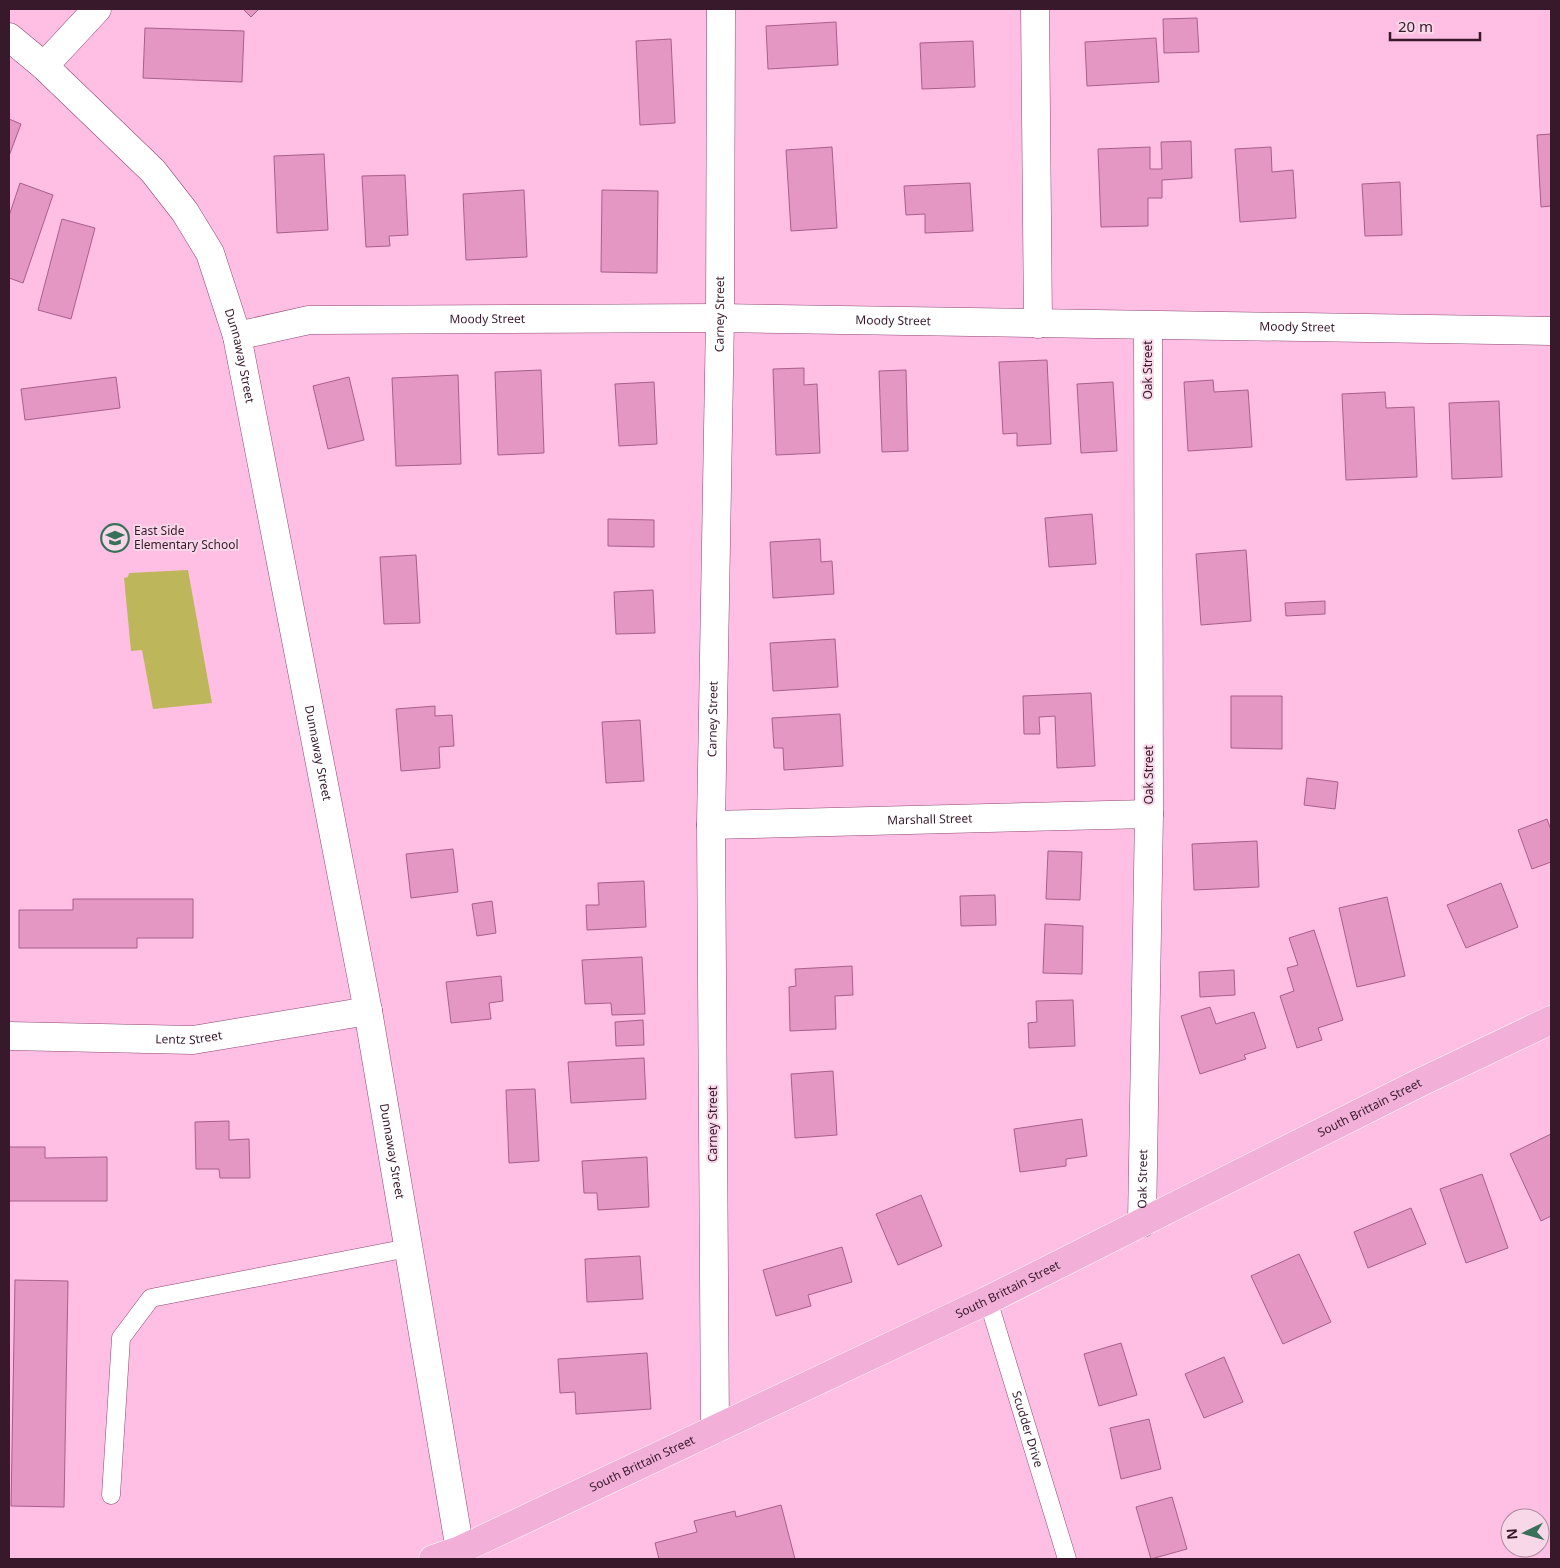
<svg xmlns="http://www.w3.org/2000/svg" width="1560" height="1568" viewBox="0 0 1560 1568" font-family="'Noto Sans',sans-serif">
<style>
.green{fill:#beb65b}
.building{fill:#e597c4;stroke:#a85f8b}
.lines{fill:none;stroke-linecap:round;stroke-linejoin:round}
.lane-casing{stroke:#8d4772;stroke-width:19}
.street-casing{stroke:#8d4772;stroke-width:29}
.primary-casing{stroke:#fff;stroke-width:29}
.lane{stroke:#fff;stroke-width:18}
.street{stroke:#fff;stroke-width:28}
.primary{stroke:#f2b0d9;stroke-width:28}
.labels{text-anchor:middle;stroke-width:4;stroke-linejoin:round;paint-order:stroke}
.street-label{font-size:12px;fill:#37192b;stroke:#f8d7e9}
.poi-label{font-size:12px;fill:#37192b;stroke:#f8d7e9;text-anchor:start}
</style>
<rect width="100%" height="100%" fill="#ffbee3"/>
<polygon class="green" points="188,570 212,703 153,709 142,650 131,651 124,578 128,577 129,573"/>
<g class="building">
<polygon points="243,9 259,9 251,17"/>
<polygon points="1197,18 1199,52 1164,53 1163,19"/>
<polygon points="836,22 838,65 768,69 766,26"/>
<polygon points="145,28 244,31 242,82 143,78"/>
<polygon points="1156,38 1159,82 1087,86 1085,42"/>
<polygon points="671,39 675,123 640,125 636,41"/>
<polygon points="973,41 975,87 922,89 920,43"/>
<polygon points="9,119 21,124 9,156"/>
<polygon points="1551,134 1551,206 1541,207 1537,135"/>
<polygon points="1191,141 1192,178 1162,180 1162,198 1148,198 1148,226 1101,227 1098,149 1150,147 1150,169 1162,169 1161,142"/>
<polygon points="832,147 837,228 791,231 786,150"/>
<polygon points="1271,147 1272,172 1293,170 1296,218 1240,222 1235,149"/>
<polygon points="324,154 328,230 277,233 274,156"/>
<polygon points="405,175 408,235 389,236 390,246 366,247 362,176"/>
<polygon points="1400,182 1402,235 1365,236 1362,184"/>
<polygon points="20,183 53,195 23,283 9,278 9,216"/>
<polygon points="970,183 973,231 925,233 925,214 906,215 904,186"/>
<polygon points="524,190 527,257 466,260 463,194"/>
<polygon points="602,190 658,191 657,273 601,272"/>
<polygon points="62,219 95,228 71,319 38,310"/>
<polygon points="1047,360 1051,444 1017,446 1017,433 1003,434 999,362"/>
<polygon points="804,368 804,385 817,384 820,453 776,455 773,369"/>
<polygon points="541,370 544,453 498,455 495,372"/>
<polygon points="906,370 908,451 882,452 879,371"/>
<polygon points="458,375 461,464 396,466 392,378"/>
<polygon points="116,377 120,408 25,420 21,389"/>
<polygon points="349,377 364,440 328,449 313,386"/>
<polygon points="1213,380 1214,392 1248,390 1252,447 1188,451 1184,382"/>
<polygon points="654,382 657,444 619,446 615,384"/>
<polygon points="1113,382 1117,451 1081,453 1077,384"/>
<polygon points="1385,392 1386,408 1414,407 1417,477 1346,480 1342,394"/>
<polygon points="1499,401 1502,477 1452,479 1449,403"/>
<polygon points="1092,514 1096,564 1049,567 1045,518"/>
<polygon points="608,519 654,520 654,547 608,546"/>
<polygon points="820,539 821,562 832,561 834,594 773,598 770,542"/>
<polygon points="1246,550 1251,621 1201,625 1196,554"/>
<polygon points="416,555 420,623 384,624 380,557"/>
<polygon points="653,590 655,633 616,634 614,592"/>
<polygon points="1325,601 1325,614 1286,616 1285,603"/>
<polygon points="835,639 838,687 773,691 770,643"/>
<polygon points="1091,693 1095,766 1057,768 1055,716 1039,717 1040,734 1024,734 1023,696"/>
<polygon points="1231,696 1282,696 1282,749 1231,748"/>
<polygon points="435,706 435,716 452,715 454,746 439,747 440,768 401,771 396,709"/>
<polygon points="840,714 843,766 784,770 783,748 774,748 772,718"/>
<polygon points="640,720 644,781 606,783 602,722"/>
<polygon points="1307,778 1338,782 1335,809 1304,805"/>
<polygon points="1547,819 1551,830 1551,862 1532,869 1518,830"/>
<polygon points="1257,841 1259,887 1194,890 1192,844"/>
<polygon points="453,849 458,892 411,898 406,854"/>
<polygon points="1048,851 1082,852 1080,900 1046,899"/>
<polygon points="644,881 646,927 587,930 586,905 599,905 598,883"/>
<polygon points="1501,883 1518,927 1466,948 1447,905"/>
<polygon points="995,895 996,925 961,926 960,896"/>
<polygon points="1387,897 1405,976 1357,987 1339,908"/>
<polygon points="73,899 193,899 193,938 137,938 137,948 19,948 19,910 73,910"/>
<polygon points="492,901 496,933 477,936 472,904"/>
<polygon points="1045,924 1083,926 1082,974 1043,973"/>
<polygon points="1314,930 1343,1020 1318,1028 1322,1040 1297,1048 1280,996 1294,991 1287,968 1298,965 1289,938"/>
<polygon points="642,957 645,1014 612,1015 611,1003 585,1004 582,960"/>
<polygon points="852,966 853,995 835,996 836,1029 790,1031 789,987 796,986 795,969"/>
<polygon points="1234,970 1235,995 1200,997 1199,972"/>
<polygon points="501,976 503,1001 489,1003 491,1019 451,1023 446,982"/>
<polygon points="1073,1000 1075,1046 1029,1048 1028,1023 1037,1022 1036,1001"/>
<polygon points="1210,1007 1216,1024 1254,1012 1266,1048 1244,1055 1246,1059 1200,1074 1181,1016"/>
<polygon points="643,1020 644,1045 616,1046 615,1022"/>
<polygon points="644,1058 646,1099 571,1103 568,1062"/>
<polygon points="833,1071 837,1135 795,1138 791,1074"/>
<polygon points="535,1089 539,1161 509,1163 506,1090"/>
<polygon points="1082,1119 1087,1156 1066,1159 1066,1166 1020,1172 1014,1129"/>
<polygon points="229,1121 229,1140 249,1139 250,1178 220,1178 219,1169 196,1169 195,1122"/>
<polygon points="1551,1134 1551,1216 1541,1221 1510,1154"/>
<polygon points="9,1147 45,1147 45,1158 107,1157 107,1201 9,1201"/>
<polygon points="647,1157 649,1207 598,1210 597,1193 584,1193 582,1161"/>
<polygon points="1482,1174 1508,1248 1466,1263 1440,1189"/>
<polygon points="921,1195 942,1246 898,1265 876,1214"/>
<polygon points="1411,1208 1426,1244 1368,1268 1354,1232"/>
<polygon points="842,1247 852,1282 808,1295 811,1306 776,1316 763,1270"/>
<polygon points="1299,1254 1331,1322 1283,1344 1251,1276"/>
<polygon points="640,1256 643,1299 587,1302 585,1259"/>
<polygon points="15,1280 68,1281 64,1507 11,1506"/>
<polygon points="1121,1343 1137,1395 1099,1406 1084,1354"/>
<polygon points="647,1353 651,1409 576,1414 575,1392 560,1393 558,1359"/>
<polygon points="1224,1357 1243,1402 1204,1418 1185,1374"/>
<polygon points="1149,1419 1161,1469 1121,1479 1110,1428"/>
<polygon points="1172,1497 1187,1549 1151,1559 1136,1507"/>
<polygon points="781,1505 795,1559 659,1559 655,1543 697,1532 694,1521 735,1511 736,1517"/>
</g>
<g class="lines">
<defs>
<g id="lane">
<path id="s1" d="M988 1300 1067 1559"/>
<polyline points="111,1495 121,1338 151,1298 408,1248"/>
</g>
<g id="street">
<polyline points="1035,9 1038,324"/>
<path id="s2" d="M9 37 44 66 153 171 185 212 210 253 237 336 368 1011 460 1550"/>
<polyline points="44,66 97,9"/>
<path id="s3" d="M237 336 309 320 720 318 1551 331"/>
<path id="s4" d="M711 825 1149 814"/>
<path id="s5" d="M9 1036 193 1040 368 1011"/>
<path id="s6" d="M1142 1223 1149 814 1148 326"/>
<path id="s7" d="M715 1429 711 825 720 318 721 9"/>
</g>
<g id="primary">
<path id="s8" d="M433 1559 460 1550 988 1300 1421 1082 1551 1020"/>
</g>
</defs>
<use href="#lane" class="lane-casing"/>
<use href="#street" class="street-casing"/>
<use href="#primary" class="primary-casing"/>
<use href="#lane" class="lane"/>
<use href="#street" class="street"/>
<use href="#primary" class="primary"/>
</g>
<defs>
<symbol id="school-ring" viewBox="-11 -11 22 22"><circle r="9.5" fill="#f8d7e9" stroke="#387159" stroke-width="1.5"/><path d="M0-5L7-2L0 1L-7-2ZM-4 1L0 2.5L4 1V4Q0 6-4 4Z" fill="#387159"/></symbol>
</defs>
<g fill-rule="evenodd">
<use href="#school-ring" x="99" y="522" width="32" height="32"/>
</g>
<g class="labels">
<g class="street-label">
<text dy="4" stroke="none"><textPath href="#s7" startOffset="1115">Carney Street</textPath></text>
<text dy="4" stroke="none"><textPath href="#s3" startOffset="252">Moody Street</textPath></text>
<text dy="4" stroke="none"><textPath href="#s3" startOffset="658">Moody Street</textPath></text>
<text dy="4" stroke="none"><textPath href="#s3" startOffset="1062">Moody Street</textPath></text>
<text dy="4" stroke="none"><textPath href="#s2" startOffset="404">Dunnaway Street</textPath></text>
<text transform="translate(1148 370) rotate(-90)" y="4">Oak Street</text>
<text dy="4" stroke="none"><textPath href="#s7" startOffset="710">Carney Street</textPath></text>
<text dy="4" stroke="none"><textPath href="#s2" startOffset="809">Dunnaway Street</textPath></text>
<text transform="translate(1149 775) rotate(-90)" y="4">Oak Street</text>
<text dy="4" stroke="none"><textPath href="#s4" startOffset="219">Marshall Street</textPath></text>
<text dy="4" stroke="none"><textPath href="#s5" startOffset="180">Lentz Street</textPath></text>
<text dy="4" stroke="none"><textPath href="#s8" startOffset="1040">South Brittain Street</textPath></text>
<text transform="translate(713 1124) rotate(-90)" y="4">Carney Street</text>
<text dy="4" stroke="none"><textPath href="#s2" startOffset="1214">Dunnaway Street</textPath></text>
<text dy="4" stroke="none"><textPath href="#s6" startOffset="44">Oak Street</textPath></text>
<text dy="4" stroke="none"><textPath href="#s8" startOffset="635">South Brittain Street</textPath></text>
<text dy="4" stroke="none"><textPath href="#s1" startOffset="135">Scudder Drive</textPath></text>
<text dy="4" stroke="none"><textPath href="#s8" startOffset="230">South Brittain Street</textPath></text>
</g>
<g class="poi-label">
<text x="134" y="535">East Side<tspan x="134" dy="14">Elementary School</tspan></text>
</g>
</g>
<rect width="1560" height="1568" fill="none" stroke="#37192b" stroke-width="20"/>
<g transform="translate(1525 1533) rotate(265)"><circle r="24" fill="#f8d7e9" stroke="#ab8b9d"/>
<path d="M0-4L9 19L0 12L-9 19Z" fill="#387159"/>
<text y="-8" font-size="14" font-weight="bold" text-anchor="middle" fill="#37192b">N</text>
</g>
<path d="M1390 32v8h90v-8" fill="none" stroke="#37192b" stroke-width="2.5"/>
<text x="1398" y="32" font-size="15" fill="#37192b" stroke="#f8d7e9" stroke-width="4" paint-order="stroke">20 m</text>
</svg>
